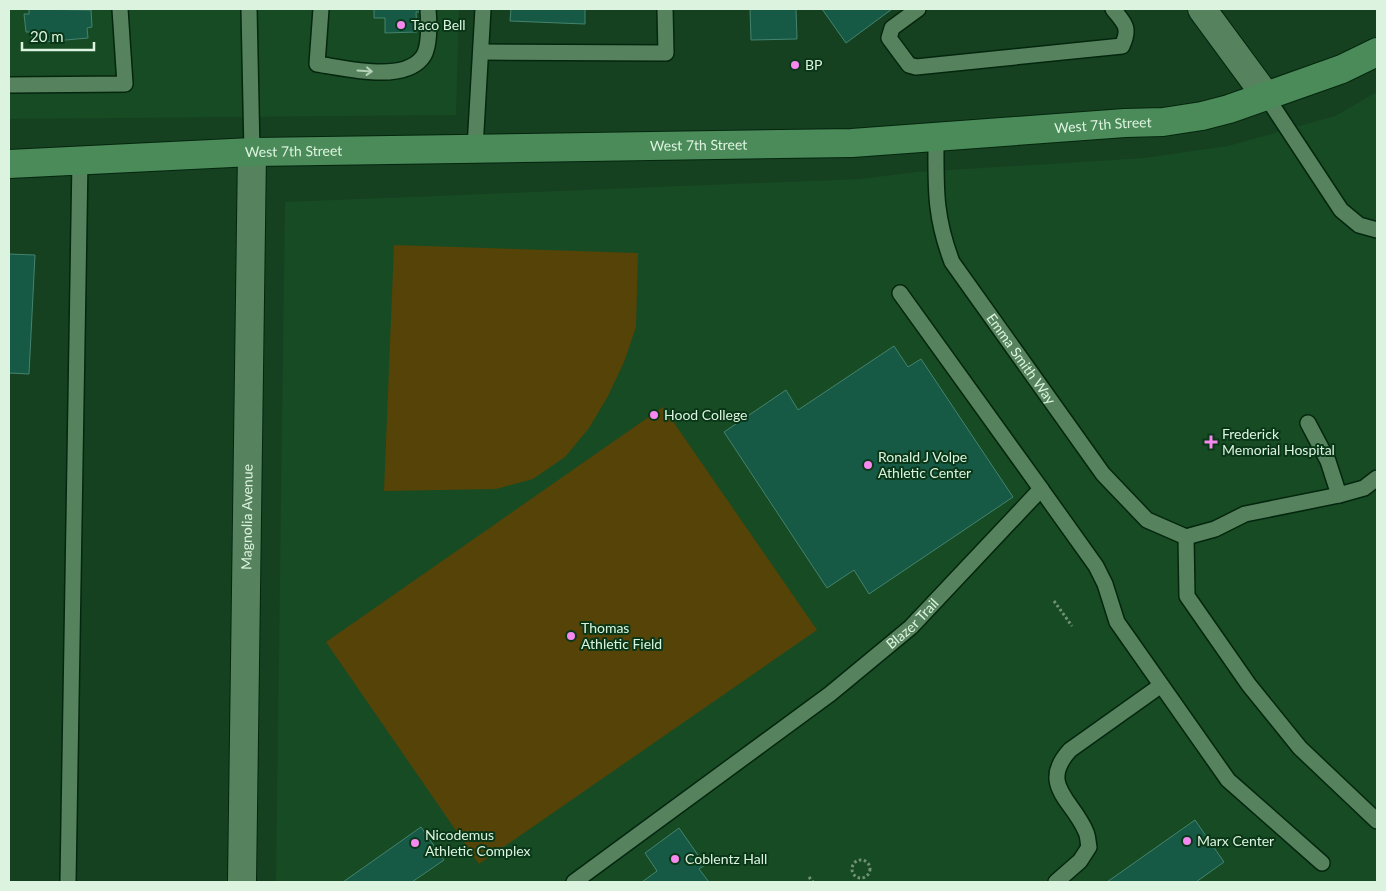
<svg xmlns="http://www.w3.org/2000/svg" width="1386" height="891" viewBox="0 0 1386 891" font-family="Lato,sans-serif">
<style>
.built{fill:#174b24}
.green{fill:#564307}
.building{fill:#165a46;stroke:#44836d}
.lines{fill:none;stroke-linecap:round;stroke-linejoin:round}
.lane-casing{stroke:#04260e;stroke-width:18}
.street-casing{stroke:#04260e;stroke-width:30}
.secondary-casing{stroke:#04260e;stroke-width:30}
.path{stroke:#709277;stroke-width:3;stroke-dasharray:2.5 2.5;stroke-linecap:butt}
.lane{stroke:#56835e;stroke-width:15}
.street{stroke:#56835e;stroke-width:28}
.secondary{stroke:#4b8a59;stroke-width:28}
.oneway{stroke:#b4d2b8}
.poi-dot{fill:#f589ef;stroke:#093717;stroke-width:2}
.labels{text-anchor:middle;stroke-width:4;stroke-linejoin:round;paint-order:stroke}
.poi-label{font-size:14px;fill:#dcf4df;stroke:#093717;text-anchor:start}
.street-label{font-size:14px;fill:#dcf4df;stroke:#093717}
</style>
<rect width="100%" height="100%" fill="#164121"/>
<g class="built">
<polygon points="9,9 459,9 456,115 9,119"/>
<polygon points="1377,92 1377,882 276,882 285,202 860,179 917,172 1144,158 1228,146 1335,116"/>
</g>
<g class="green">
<polygon points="394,245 638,253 636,327 624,362 608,396 589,428 565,457 533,479 496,489 384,491"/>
<polygon points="663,407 817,630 479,864 326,642"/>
</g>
<g class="building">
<polygon points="29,9 91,10 92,27 87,28 88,38 32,43 31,32 26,32 24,14 29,14"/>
<polygon points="374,9 425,9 425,12 416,12 417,32 385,33 385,18 374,18"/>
<polygon points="511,9 585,9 585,24 510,21"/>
<polygon points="750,9 796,9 797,39 751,40"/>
<polygon points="822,9 892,9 846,43"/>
<polygon points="9,254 35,255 29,374 9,373"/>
<polygon points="894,346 908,367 921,359 1013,497 869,594 854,570 827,588 724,432 786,390 798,410"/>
<polygon points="1195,820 1224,862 1196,882 1107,882"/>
<polygon points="421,827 444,860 412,882 343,882"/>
<polygon points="679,828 705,865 699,869 709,882 642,882 657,871 645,853"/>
</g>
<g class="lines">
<defs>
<g id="lane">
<polyline points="249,9 252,152"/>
<path d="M321 9 317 64C345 68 402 83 422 58 430 49 429 21 428 9"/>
<path d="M918 9 892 28 889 38 909 65 916 67 1122 46C1131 27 1124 23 1113 9"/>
<polyline points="481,52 666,53 665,9"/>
<polyline points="9,85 125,84 120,9"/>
<polyline points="1266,96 1341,210 1359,225 1377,230"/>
<path id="s1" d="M936 137C936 186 934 215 952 262L1103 474 1147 520 1186 537"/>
<polyline points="475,148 483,9"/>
<polyline points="1041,489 1096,566 1105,584 1117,622 1228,780 1322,863"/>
<polyline points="1339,495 1364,488 1377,478"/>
<polyline points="1186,537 1187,596 1249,685 1300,748 1377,821"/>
<polyline points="1186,537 1215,529 1245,514 1339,495 1328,461 1308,423"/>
<polyline points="68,882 80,160"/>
<path id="s2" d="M574 882 830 694 911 627 1041 489 900 293"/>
<path d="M1056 882 1080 861 1089 847C1088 843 1088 836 1086 832 1073 800 1038 785 1070 750L1160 686"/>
</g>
<g id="street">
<polyline points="1202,9 1266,96"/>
<path id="s3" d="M242 882 252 152"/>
</g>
<g id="secondary">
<path id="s4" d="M9 164 252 152 852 143 1125 123 1163 122 1202 116 1229 109 1342 69 1377 52"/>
</g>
</defs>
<use href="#lane" class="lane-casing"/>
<use href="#street" class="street-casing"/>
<use href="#secondary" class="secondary-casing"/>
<g class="path">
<polyline points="1054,601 1072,626"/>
<circle cx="861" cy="869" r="9"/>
<polyline points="809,877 813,882"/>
</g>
<use href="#lane" class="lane"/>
<use href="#street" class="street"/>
<use href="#secondary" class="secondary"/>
</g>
<defs><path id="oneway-shaft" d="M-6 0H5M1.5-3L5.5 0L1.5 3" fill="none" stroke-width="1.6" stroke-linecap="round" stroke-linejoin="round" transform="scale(1.25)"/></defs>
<use class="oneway" href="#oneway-shaft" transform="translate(365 71) rotate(4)"/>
<g class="poi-dot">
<circle cx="401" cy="25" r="5"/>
<circle cx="795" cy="65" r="5"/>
<circle cx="654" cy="415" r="5"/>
<path d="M1208.5 434.5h5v5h5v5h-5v5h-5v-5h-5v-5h5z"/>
<circle cx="868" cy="465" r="5"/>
<circle cx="571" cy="636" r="5"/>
<circle cx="1187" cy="841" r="5"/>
<circle cx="415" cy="843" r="5"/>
<circle cx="675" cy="859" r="5"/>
</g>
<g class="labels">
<g class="poi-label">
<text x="411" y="30">Taco Bell</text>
<text x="805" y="70">BP</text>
<text x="664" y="420">Hood College</text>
<text x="1222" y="439">Frederick<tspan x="1222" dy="16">Memorial Hospital</tspan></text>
<text x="878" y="462">Ronald J Volpe<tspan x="878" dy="16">Athletic Center</tspan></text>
<text x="581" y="633">Thomas<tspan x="581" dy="16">Athletic Field</tspan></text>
<text x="425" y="840">Nicodemus<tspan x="425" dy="16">Athletic Complex</tspan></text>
<text x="1197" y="846">Marx Center</text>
<text x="685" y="864">Coblentz Hall</text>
</g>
<g class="street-label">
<text dy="5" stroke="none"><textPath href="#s4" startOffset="1095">West 7th Street</textPath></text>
<text dy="5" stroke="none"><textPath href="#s4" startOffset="690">West 7th Street</textPath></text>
<text dy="5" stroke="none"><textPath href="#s4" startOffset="285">West 7th Street</textPath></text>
<text dy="5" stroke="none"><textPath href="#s1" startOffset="246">Emma Smith Way</textPath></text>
<text dy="5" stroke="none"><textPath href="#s3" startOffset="365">Magnolia Avenue</textPath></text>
<text dy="5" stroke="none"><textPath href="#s2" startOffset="426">Blazer Trail</textPath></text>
</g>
</g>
<rect width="1386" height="891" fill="none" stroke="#dcf4df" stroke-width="20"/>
<path d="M22 42v8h72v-8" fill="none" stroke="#dcf4df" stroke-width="2.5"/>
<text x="30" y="42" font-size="15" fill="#dcf4df" stroke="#093717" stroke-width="4" paint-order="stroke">20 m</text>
</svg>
